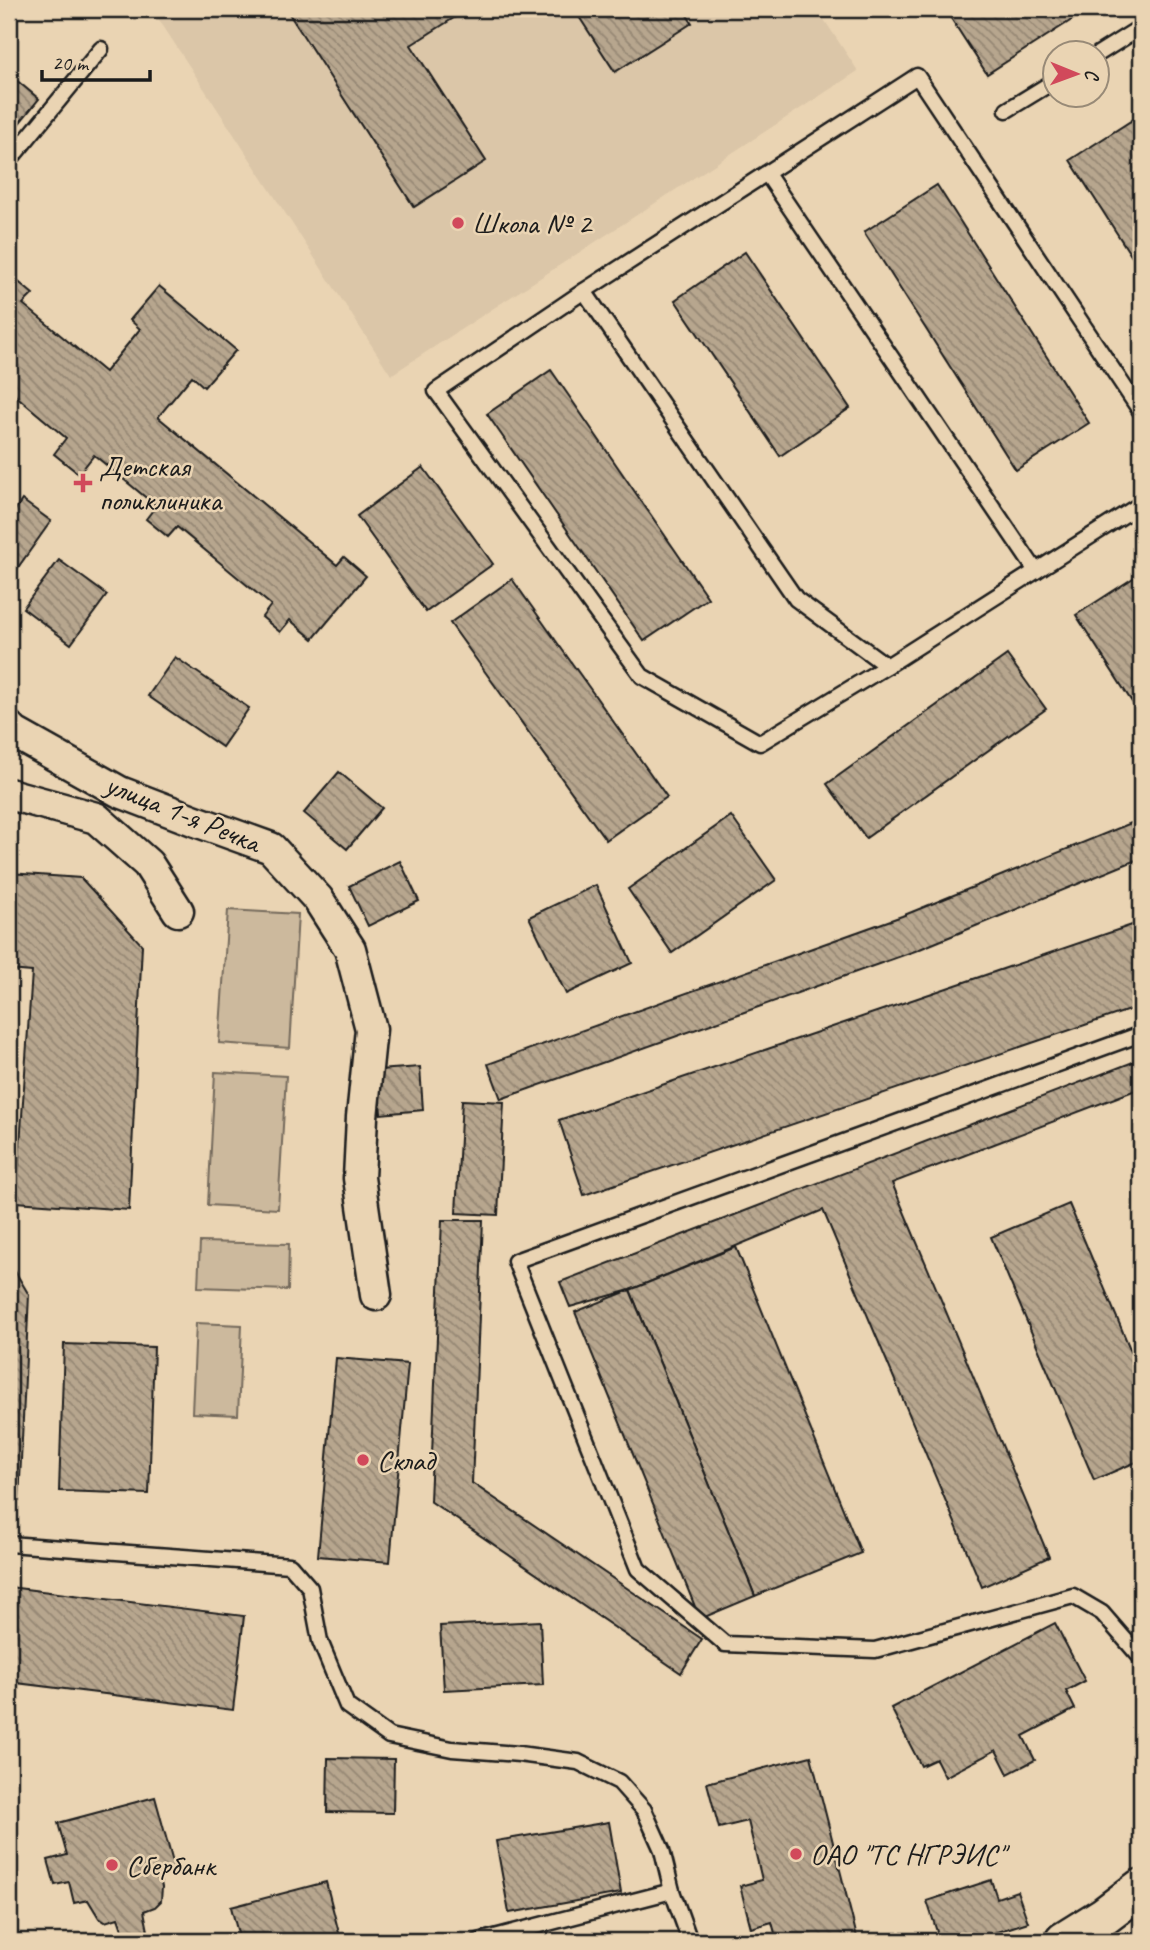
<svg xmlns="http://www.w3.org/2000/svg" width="1150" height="1950" viewBox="0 0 1150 1950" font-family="Caveat,sans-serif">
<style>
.built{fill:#dbc6a8}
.green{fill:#ccb99d;stroke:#746a5c;stroke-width:2}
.building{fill:url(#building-back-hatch);stroke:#1c1c1c;stroke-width:2}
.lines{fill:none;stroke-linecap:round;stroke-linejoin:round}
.service-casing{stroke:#1c1c1c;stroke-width:19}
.minor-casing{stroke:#1c1c1c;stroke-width:35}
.tertiary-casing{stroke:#1c1c1c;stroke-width:42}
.service{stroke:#ead4b3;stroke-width:14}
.minor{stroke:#ead4b3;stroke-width:30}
.tertiary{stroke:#ead4b3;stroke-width:37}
.poi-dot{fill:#d1495b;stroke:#ead4b3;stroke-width:2.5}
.labels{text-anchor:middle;stroke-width:5;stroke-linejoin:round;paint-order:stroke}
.poi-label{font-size:30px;fill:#1c1c1c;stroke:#ead4b3;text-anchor:start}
.street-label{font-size:30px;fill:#1c1c1c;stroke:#ead4b3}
</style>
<defs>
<pattern id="building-back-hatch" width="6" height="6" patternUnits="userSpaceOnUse" patternTransform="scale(1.75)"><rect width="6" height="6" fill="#b7a68e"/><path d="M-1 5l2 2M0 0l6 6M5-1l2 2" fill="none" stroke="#948673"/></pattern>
</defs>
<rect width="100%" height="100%" fill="#ead4b3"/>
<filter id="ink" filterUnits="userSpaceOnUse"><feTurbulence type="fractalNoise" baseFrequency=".0143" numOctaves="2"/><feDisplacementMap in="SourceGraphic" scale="14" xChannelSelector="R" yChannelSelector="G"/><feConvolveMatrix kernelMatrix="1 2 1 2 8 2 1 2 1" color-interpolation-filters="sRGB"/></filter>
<g filter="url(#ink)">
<polygon class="built" points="152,9 817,9 858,71 391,375"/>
<g class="green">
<polygon points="228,910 298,914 290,1048 219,1043"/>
<polygon points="215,1072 286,1076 278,1209 208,1205"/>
<polygon points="200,1242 289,1244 288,1290 198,1287"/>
<polygon points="196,1323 242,1325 238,1415 192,1413"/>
</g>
<g class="building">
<polygon points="286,9 468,9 411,45 486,161 414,207"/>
<polygon points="574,9 683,9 692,23 615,72"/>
<polygon points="945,9 1089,9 987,74"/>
<polygon points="9,74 39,99 9,136"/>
<polygon points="1137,117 1141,124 1141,271 1070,160"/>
<polygon points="937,185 1089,423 1016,470 864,232"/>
<polygon points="745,252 850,408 780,456 675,300"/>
<polygon points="9,274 33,294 23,304 105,372 140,329 130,320 159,286 236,350 204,387 192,376 158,417 337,565 344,557 366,576 313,639 290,620 280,632 262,617 271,605 177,527 168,537 146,519 156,506 94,455 79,474 54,454 66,438 9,390"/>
<polygon points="551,370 708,598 644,641 487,414"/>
<polygon points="423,467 493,564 426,612 357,516"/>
<polygon points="22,500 51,521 9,580 9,519"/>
<polygon points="59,560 107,595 71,644 23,608"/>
<polygon points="1141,573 1141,716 1076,615"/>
<polygon points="512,579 667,797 606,840 450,623"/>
<polygon points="1007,655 1046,709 866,838 827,784"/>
<polygon points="175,657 249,708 222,747 148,696"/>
<polygon points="339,772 382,808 347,849 304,813"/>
<polygon points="731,816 776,880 672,953 628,889"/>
<polygon points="1141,819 1141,858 915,951 501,1099 488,1064 902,916"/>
<polygon points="400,861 419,901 368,926 349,886"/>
<polygon points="9,873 81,878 142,945 129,1210 16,1202 32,972 9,970"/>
<polygon points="596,885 632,963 566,994 529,917"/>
<polygon points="1141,922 1141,1006 584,1195 559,1120"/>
<polygon points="1141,1059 1141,1088 892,1183 1049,1557 982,1587 823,1210 630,1290 570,1307 560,1282"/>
<polygon points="420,1067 423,1110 381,1114 378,1070"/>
<polygon points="462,1100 504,1102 498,1215 456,1213"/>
<polygon points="1069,1204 1141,1375 1141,1460 1094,1480 991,1237"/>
<polygon points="442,1220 483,1220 472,1483 702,1639 681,1673 430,1501"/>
<polygon points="736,1247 861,1553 755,1596 630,1290"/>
<polygon points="9,1261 29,1295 19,1501 9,1500"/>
<polygon points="630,1290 755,1596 700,1619 575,1312"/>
<polygon points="64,1344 154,1347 149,1494 59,1491"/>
<polygon points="336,1358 408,1364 390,1562 318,1556"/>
<polygon points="9,1587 244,1616 233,1710 9,1682"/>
<polygon points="540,1621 543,1685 444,1690 440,1626"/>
<polygon points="1055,1623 1085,1681 1066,1691 1075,1709 1023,1736 1035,1760 1008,1774 996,1750 945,1777 936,1759 921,1766 891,1708"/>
<polygon points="811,1756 858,1941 777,1941 772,1922 751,1928 740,1886 762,1880 748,1821 719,1828 707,1783"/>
<polygon points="328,1758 394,1759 393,1813 327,1812"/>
<polygon points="155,1797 175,1870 159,1875 162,1887 161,1901 155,1907 144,1911 149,1936 126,1941 118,1918 105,1922 99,1918 88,1900 74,1903 69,1882 55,1885 48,1860 67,1855 58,1823"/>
<polygon points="609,1822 621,1893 509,1913 496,1841"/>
<polygon points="991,1880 997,1898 1017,1891 1028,1922 969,1941 940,1941 927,1901"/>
<polygon points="326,1882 341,1941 240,1941 231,1907"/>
</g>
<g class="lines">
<defs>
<g id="service">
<polyline points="1098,54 1141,27"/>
<polyline points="1007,110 1056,80"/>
<polyline points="9,161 101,49"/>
<polyline points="767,174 1036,571"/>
<polyline points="584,291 796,599 887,666"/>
<polyline points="1141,412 917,76 584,291 436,391 642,676 760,743 887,666 1141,504"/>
<polyline points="1141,1034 515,1261 638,1569 725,1644 875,1650 1073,1596 1102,1613 1141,1658"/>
<polyline points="9,1544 290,1565 310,1588 320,1641 347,1706 389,1736 452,1749 519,1754 578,1762 619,1782 644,1810 662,1850 672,1891 690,1941"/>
<polyline points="479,1941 672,1891"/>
</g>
<g id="minor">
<polyline points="9,727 15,733 120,792 193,820 271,848 318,899 350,949 371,1029 362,1117 359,1178 376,1295"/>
<polyline points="9,794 96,818 148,864 178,911"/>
</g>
<polyline id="tertiary" points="1064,1941 1104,1916 1141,1888"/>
</defs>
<use href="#service" class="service-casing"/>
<use href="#minor" class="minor-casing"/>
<use href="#tertiary" class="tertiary-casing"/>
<use href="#service" class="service"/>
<use href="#minor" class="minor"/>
<use href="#tertiary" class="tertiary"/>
</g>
</g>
<g class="poi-dot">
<circle cx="458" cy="223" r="7"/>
<path d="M79.5 472.5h7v7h7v7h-7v7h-7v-7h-7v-7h7z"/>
<circle cx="363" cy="1460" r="7"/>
<circle cx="796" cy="1854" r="7"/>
<circle cx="112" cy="1865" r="7"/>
</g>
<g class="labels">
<g class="poi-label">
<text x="472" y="233">Школа № 2</text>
<text x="99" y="476">Детская<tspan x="99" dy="34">поликлиника</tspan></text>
<text x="377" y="1470">Склад</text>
<text x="810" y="1864">ОАО "ТС НГРЭИС"</text>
<text x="126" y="1875">Сбербанк</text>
</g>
<g class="street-label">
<text transform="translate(183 813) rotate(22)" y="10">улица 1-я Речка</text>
</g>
</g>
<rect width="1150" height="1950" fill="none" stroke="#ead4b3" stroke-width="35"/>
<rect x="18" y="18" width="1115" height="1915" fill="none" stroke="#1c1c1c" stroke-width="2.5" filter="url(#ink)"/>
<g transform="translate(1076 74) rotate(91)"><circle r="33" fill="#ead4b3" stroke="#988a77" stroke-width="2"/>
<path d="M0-5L12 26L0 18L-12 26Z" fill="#d1495b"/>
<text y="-10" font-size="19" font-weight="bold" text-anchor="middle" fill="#1c1c1c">С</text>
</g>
<path d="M42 70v10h108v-10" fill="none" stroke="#1c1c1c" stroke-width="3.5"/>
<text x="52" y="70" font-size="21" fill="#1c1c1c" stroke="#ead4b3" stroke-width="5" paint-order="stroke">20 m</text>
</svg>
